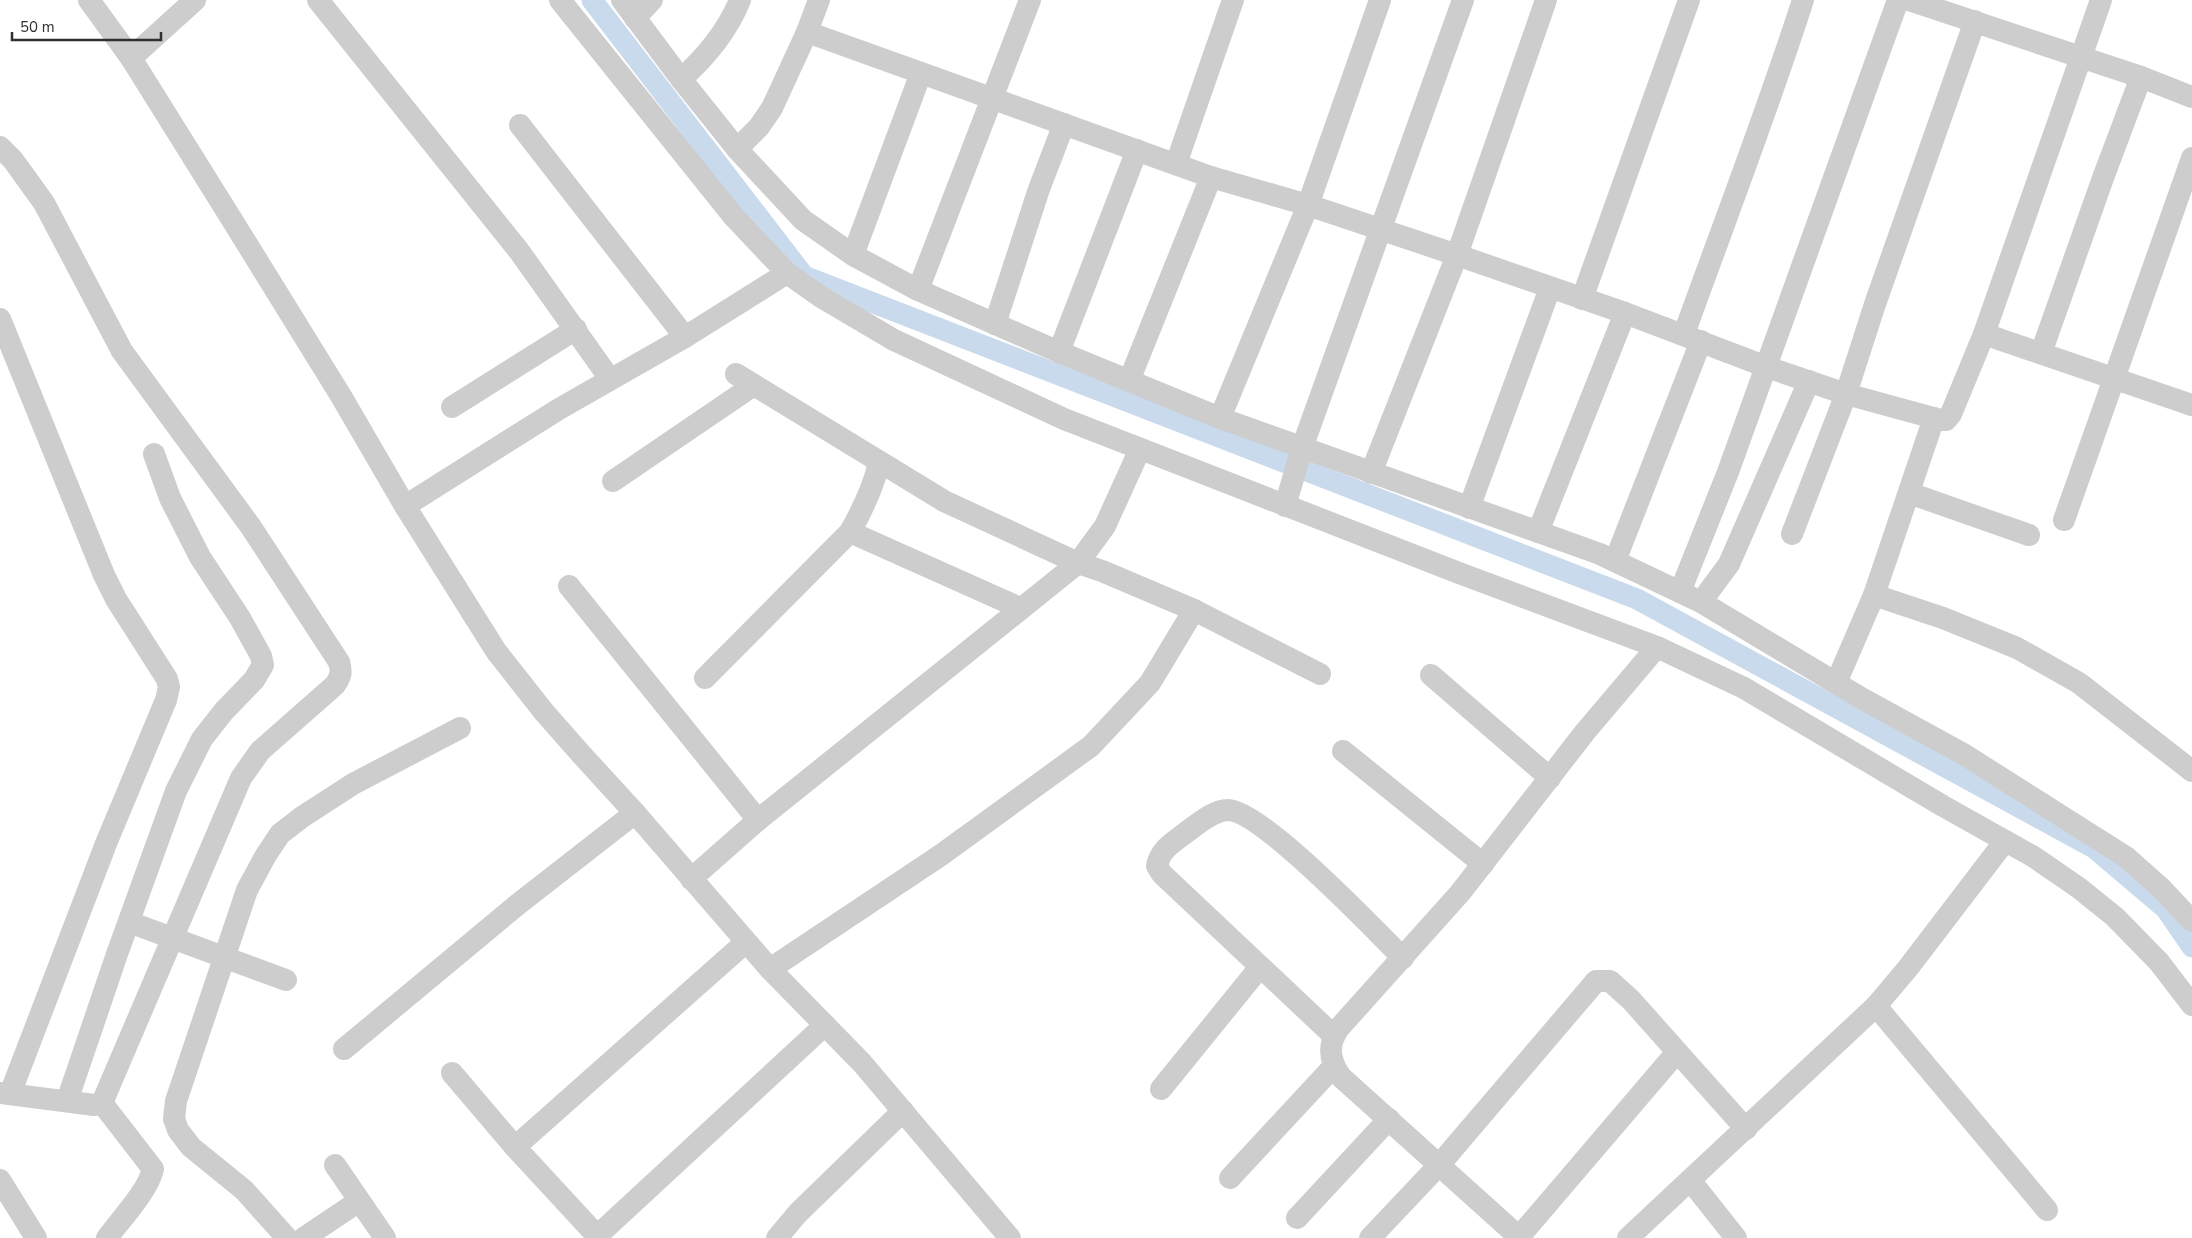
<svg xmlns="http://www.w3.org/2000/svg" width="2192" height="1238" viewBox="0 0 2192 1238" font-family="'Nunito Sans',sans-serif">
<style>
.lines{fill:none;stroke-linecap:round;stroke-linejoin:round}
.canal{stroke:#c9daed;stroke-width:21}
.minor{stroke:#cdcdcd;stroke-width:22}
</style>
<rect width="100%" height="100%" fill="#fff"/>
<g class="lines">
<polyline class="canal" points="592,0 804,276 1637,599 2094,848 2166,909 2192,947"/>
<g class="minor">
<polyline points="89,0 131,58 234,223 341,396 405,506 496,651 544,712 581,754 635,813 770,969 862,1063 1010,1238"/>
<polyline points="318,0 519,251 610,379"/>
<polyline points="560,0 734,217 787,273 821,297 894,340 1064,419 1459,573 1657,647 1744,688 1943,806 2034,857 2079,888 2115,917 2159,962 2192,1005"/>
<polyline points="622,0 681,79 737,149 803,220 853,255 918,290 1059,352 1220,418 1600,554 1701,602 1861,698 1965,755 2126,857 2161,888 2192,921"/>
<polyline points="1909,0 2141,77 2192,97"/>
<polyline points="635,18 652,0"/>
<polyline points="807,32 1211,177 1308,205 1457,255 1625,313 1767,367 1846,394 1941,420 1946,420 1951,414 1984,334 2101,0"/>
<polyline points="131,58 195,0"/>
<path d="M681 79C707 56 727 32 740 0"/>
<polyline points="520,125 685,337"/>
<path d="M0 147 13 160 44 203 122 351 251 527 339 662C342 672 341 676 335 685L260 751 241 778 102 1103 94 1105 0 1093"/>
<polyline points="737,149 759,127 772,108 807,32 819,0"/>
<polyline points="1176,164 1233,0"/>
<polyline points="853,255 921,73"/>
<polyline points="918,290 1030,0"/>
<polyline points="1582,299 1689,0"/>
<polyline points="0,319 104,575 116,599 167,679 169,687 166,700 107,841 10,1094"/>
<polyline points="995,324 1039,189 1064,124"/>
<path d="M1684 334C1724 223 1767 112 1803 0"/>
<polyline points="1984,334 2192,405"/>
<polyline points="1059,352 1137,150"/>
<polyline points="2041,353 2103,178 2141,77"/>
<polyline points="736,374 944,501 1078,563 1102,571 1194,610 1320,674"/>
<polyline points="1129,381 1211,177"/>
<polyline points="452,407 576,329"/>
<polyline points="1220,418 1308,205 1380,0"/>
<polyline points="1371,473 1457,255 1546,0"/>
<polyline points="613,481 754,385"/>
<polyline points="1909,493 2029,535"/>
<polyline points="405,506 559,409 685,337 787,273"/>
<polyline points="1285,506 1302,448 1463,0"/>
<polyline points="1469,508 1550,288"/>
<polyline points="2064,520 2192,158"/>
<polyline points="850,532 1020,608"/>
<polyline points="1538,532 1625,313"/>
<polyline points="1792,534 1846,394 1875,304 1975,21"/>
<polyline points="1615,561 1701,341"/>
<polyline points="569,586 758,820"/>
<polyline points="1680,592 1728,472 1898,0"/>
<polyline points="1874,595 1943,618 2017,648 2079,683 2192,771"/>
<polyline points="1701,602 1729,564 1809,381"/>
<polyline points="1431,675 1550,778"/>
<path d="M705 678 850 532C863 509 873 488 879 463"/>
<polyline points="1836,683 1874,595 1934,418"/>
<polyline points="1343,751 1483,864"/>
<polyline points="691,879 758,820 1078,563 1105,526 1140,449"/>
<polyline points="129,922 286,980"/>
<polyline points="770,969 941,855 1091,746 1150,683 1194,610"/>
<polyline points="1876,1006 2047,1210"/>
<path d="M1334 1036 1162 874 1157 866C1160 849 1175 841 1188 831 1199 823 1214 810 1228 810 1262 811 1374 929 1403 958"/>
<polyline points="344,1049 517,905 635,813"/>
<polyline points="452,1073 515,1147 599,1238"/>
<polyline points="1161,1089 1260,967"/>
<polyline points="67,1101 117,954 176,791 202,739 224,711 254,680 263,665 261,656 240,618 200,557 170,498 154,454"/>
<path d="M102 1103 153 1169C148 1191 121 1219 107 1238"/>
<polyline points="515,1147 746,942"/>
<polyline points="335,1165 385,1238"/>
<polyline points="1230,1178 1334,1066"/>
<polyline points="0,1180 36,1238"/>
<polyline points="1690,1180 1736,1238"/>
<polyline points="1297,1218 1389,1119"/>
<polyline points="597,1236 825,1025"/>
<polyline points="1519,1237 1677,1052"/>
<polyline points="287,1238 244,1190 191,1147 178,1130 174,1119 176,1101 247,890 266,855 280,834 302,817 353,784 460,728"/>
<polyline points="304,1238 359,1201"/>
<polyline points="777,1238 798,1213 903,1111"/>
<polyline points="1370,1238 1440,1164 1596,981 1610,981 1631,1000 1746,1129"/>
<path d="M1520 1238 1341 1077C1329 1060 1327 1045 1339 1028L1460 893 1585 732 1657 647"/>
<polyline points="1628,1238 1876,1006 1908,968 2005,841"/>
</g>
</g>
<path d="M12 32v8h149v-8" fill="none" stroke="#303030" stroke-width="2.5"/>
<text x="20" y="32" font-size="15" fill="#303030" stroke="#ffffff" stroke-width="4" paint-order="stroke">50 m</text>
</svg>
